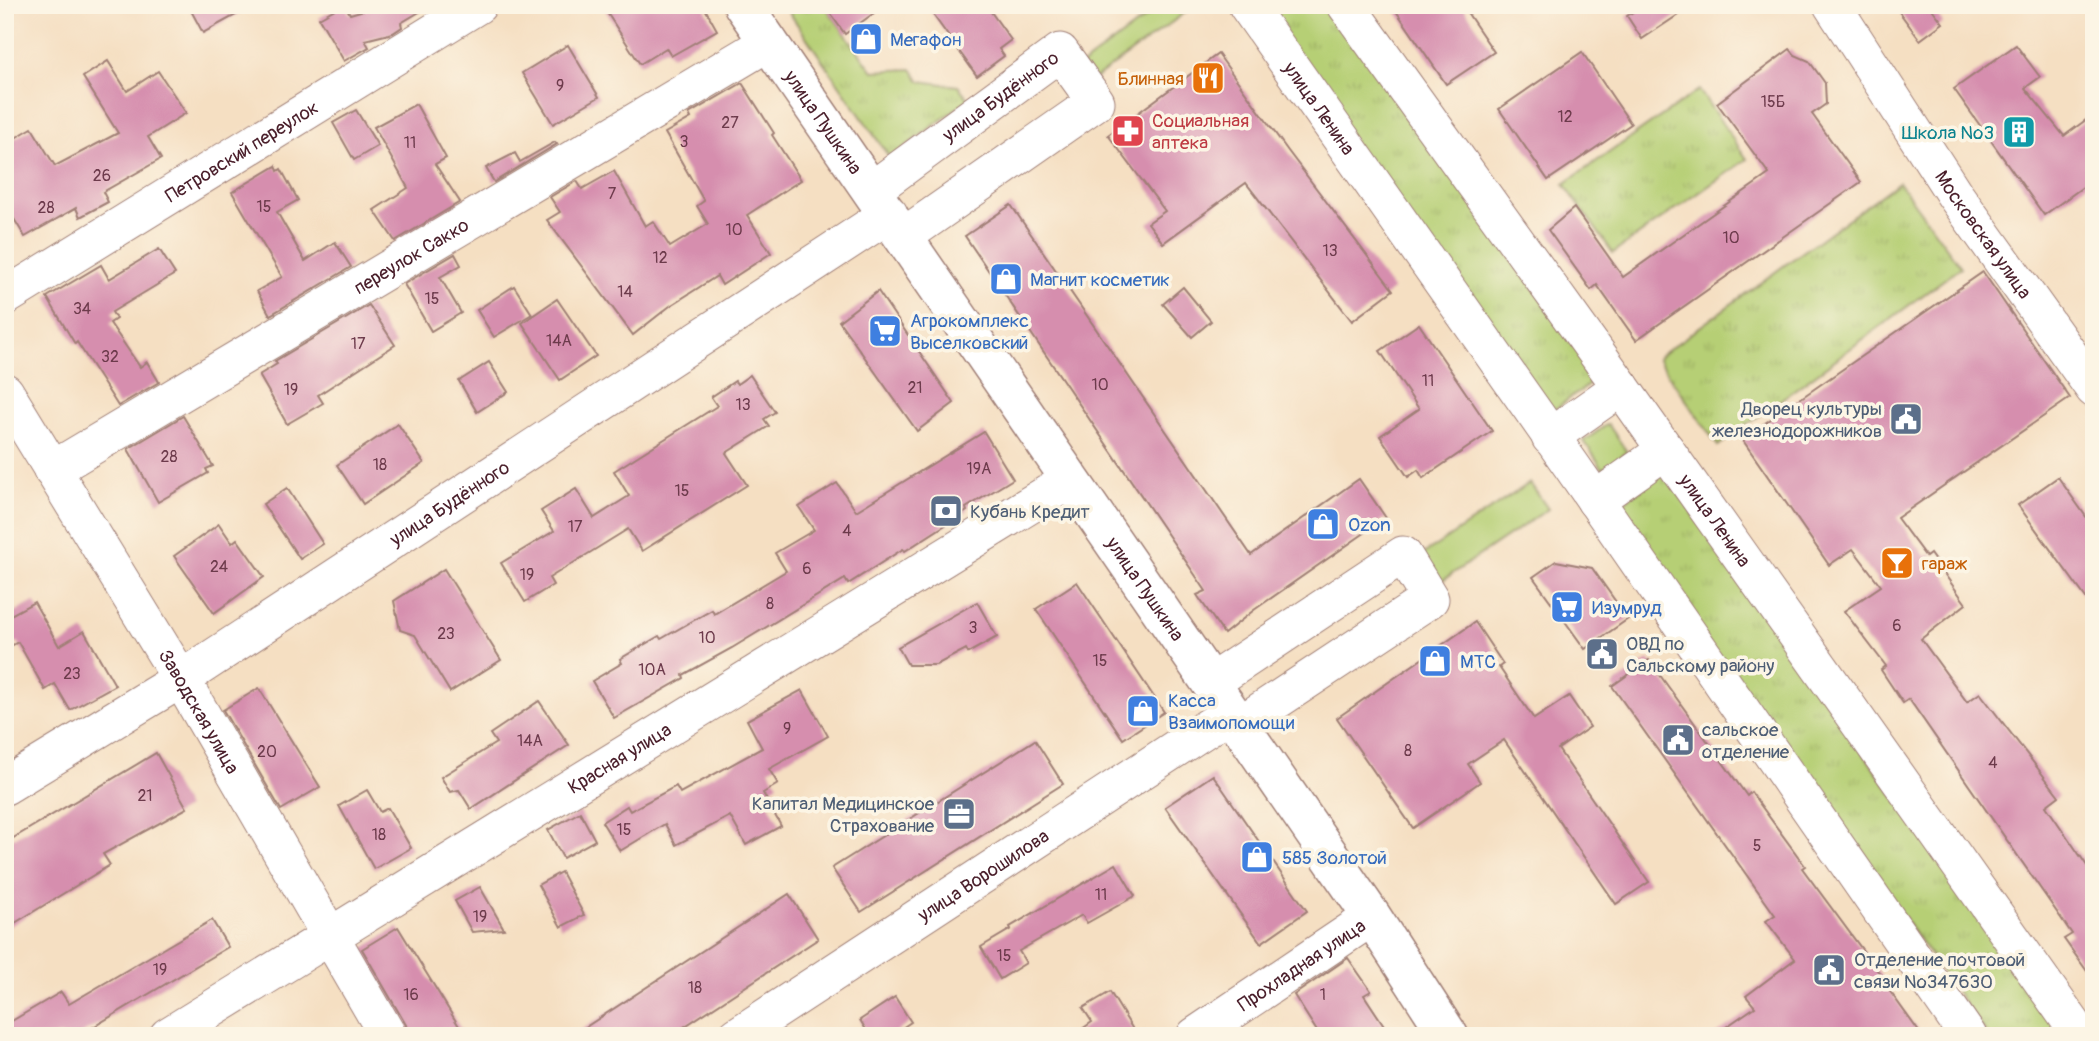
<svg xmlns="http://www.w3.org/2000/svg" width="2099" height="1041" viewBox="0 0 2099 1041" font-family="Pangolin,sans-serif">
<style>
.grass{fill:#b6cf74;stroke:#807750;stroke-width:2}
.park{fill:url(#park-tufts);stroke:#807750;stroke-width:2}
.building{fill:#d68eae}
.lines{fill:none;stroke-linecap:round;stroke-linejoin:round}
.minor-casing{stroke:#a07f76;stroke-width:39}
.major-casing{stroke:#a07f76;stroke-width:41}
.minor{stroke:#fff;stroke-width:37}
.major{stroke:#fff;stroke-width:38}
.labels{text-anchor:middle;stroke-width:7;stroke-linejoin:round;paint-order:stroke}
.number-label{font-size:16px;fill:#6d3b4c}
.shop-label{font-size:19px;fill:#366cbe;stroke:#fcf5e5;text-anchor:start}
.food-label{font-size:19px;fill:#c56008;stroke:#fcf5e5;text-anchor:end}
.street-label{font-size:19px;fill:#4a1f2b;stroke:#fcf5e5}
.health-label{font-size:19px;fill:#be3a42;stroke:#fcf5e5;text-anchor:start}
.culture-label{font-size:19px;fill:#0d838f;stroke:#fcf5e5;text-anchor:end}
.service-label{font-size:19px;fill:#4e5e75;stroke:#fcf5e5;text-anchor:start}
</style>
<defs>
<pattern id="park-tufts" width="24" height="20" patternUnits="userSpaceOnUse" patternTransform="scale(1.75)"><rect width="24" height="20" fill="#b6cf74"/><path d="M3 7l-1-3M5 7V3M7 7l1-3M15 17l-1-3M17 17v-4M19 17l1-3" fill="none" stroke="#9eb165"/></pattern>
</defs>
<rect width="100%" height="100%" fill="#fcf5e5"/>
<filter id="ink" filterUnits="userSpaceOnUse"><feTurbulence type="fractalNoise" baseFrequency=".0143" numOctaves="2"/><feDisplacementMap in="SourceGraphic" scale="14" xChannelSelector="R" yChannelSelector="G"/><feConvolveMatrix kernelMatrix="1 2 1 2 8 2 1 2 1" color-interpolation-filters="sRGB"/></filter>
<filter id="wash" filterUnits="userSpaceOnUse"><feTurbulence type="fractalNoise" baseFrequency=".00686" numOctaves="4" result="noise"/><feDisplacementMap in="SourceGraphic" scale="28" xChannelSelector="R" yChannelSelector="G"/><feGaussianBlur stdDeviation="1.57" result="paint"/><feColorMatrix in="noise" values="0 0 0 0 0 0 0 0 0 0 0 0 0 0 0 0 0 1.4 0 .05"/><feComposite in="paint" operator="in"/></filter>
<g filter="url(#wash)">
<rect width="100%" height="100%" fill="#f5dfc2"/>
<g class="grass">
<polygon points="1163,5 1182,5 1186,12 1093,80 1082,65"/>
<polygon points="1608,424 1627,452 1603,469 1584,441"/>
<polygon points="1530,483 1548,509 1434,586 1416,559"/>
</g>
<g class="park">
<polygon points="784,5 824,5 873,71 912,69 920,81 958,86 969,99 890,158"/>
<polygon points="1274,5 1333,5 1598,378 1544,417 1259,16"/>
<polygon points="1699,90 1747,159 1613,253 1564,184"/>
<polygon points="1899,182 1961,267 1718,446 1657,358"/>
<polygon points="1664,473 2065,1036 1988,1036 1612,510"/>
</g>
<g id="blocks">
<g class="building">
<polygon points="188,5 254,5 203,33"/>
<polygon points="342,5 345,5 350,14 381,5 431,5 401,23 402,27 393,33 365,40 369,47 344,61 319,18"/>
<polygon points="602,5 703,5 717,30 671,56 666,48 640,64"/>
<polygon points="824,5 885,5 845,34"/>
<polygon points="926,5 986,5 1011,40 999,49 1004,56 977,76"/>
<polygon points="1392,5 1462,5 1494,52 1446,84"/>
<polygon points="1643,5 1693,5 1642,39 1627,16"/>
<polygon points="1894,5 1929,5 1943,23 1920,40"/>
<polygon points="568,45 599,97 553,124 522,73"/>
<polygon points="2016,45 2040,77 2025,88 2064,136 2094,114 2094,179 2044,215 1954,89"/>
<polygon points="1790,49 1795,55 1809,61 1825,83 1826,104 1812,114 1861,182 1636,340 1597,285 1591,290 1548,230 1574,208 1623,277 1769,174 1717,103"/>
<polygon points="1582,52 1631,124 1548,180 1499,109"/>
<polygon points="1218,54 1288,151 1393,290 1352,321 1246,183 1163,243 1148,223 1165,211 1108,135"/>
<polygon points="108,61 127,91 158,71 186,113 148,137 161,159 103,192 108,202 80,217 76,208 25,237 5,204 5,144 32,128 55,166 118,133 83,77"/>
<polygon points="742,83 774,133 772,135 801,180 747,215 771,253 722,285 717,276 670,306 633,335 547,220 560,212 550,197 577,181 582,189 614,171 645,226 653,221 670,247 708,224 697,206 704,201 665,133 691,118 689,114"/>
<polygon points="416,104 446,158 435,164 460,202 395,241 374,210 408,188 374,127"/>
<polygon points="356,110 378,146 354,160 333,123"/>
<polygon points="555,142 557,144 494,182 486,168 515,153 520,162"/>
<polygon points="276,166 278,171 281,169 298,200 277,212 305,261 335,242 351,267 270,315 257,291 282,277 232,192"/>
<polygon points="1011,205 1251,555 1359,479 1386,518 1254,610 1224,634 1197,595 1206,591 965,236"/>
<polygon points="159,249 175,274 112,312 116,319 110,323 140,367 147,362 159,382 118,406 77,342 75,344 47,297 101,265 109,279"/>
<polygon points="455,254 461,265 440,277 461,313 431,331 404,284"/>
<polygon points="1983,272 2070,398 1897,518 1926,557 1930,554 1966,604 1921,639 1967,702 1980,693 2059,796 2046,806 2094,876 2094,981 2064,939 2072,934 1909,699 1903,703 1881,670 1886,666 1844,611 1881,586 1853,549 1829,565 1742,439"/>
<polygon points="514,286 532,314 494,337 477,310"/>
<polygon points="1183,287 1211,321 1192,337 1163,304"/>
<polygon points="878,291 954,403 917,431 839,321"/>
<polygon points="557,299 596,356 560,380 522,323"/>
<polygon points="369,305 395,345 318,395 323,403 287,424 259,375 277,364 275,361"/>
<polygon points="1419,324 1492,431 1423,478 1418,470 1408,477 1380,436 1419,409 1380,351"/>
<polygon points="489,362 508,392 477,412 459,381"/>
<polygon points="750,375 775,412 764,419 769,426 726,453 747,485 642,551 628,529 549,578 553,585 525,602 501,563 554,531 541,511 576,489 594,518 629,496 614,471 717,406 711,397 735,381 737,384"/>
<polygon points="183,416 213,466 206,469 208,473 158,502 128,449"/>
<polygon points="398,424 424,463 363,504 337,465"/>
<polygon points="984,432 1013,479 966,508 967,511 905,551 903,549 848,584 845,579 732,648 683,675 684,678 614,718 592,681 622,663 620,659 659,636 661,639 712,610 714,614 786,571 775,553 814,530 799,507 837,483 856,511"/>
<polygon points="2058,477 2094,528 2094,609 2018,505"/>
<polygon points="287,488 323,544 300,559 263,504"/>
<polygon points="219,524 232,543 237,539 264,577 214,613 174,556"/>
<polygon points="1556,561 1592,568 1628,619 1585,649 1533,577"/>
<polygon points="444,569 501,660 450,692 415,635 400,630 394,601"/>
<polygon points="1077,582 1164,712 1123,739 1036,609"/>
<polygon points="34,602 59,646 84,631 115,685 70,710 55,684 45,690 18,642 5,649 5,618"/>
<polygon points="977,602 997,637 968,653 966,649 936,665 908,665 898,647"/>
<polygon points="1475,622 1503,664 1499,667 1534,719 1569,696 1590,727 1558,749 1649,882 1616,904 1504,740 1468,764 1480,782 1413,828 1337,718"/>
<polygon points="1649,660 1747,796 1751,792 1805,866 1802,868 1886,982 1884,983 1922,1036 1713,1036 1755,1007 1746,996 1795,959 1766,921 1775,915 1612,686"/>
<polygon points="259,688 320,787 281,810 223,710"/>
<polygon points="802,690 828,736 769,769 778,784 763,793 781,826 746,845 730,816 676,845 665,824 620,851 602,822 627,806 630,811 676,786 680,793 762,748 747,720"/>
<polygon points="539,701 569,745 471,809 459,790 450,792 441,777 496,743 490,734"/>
<polygon points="1035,740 1063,784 861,912 832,868"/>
<polygon points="156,753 187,808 103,854 110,865 5,929 5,843"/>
<polygon points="1213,775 1307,911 1261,943 1165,807"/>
<polygon points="367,790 380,812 388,808 411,848 374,869 339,806"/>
<polygon points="580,812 595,840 563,858 548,830"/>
<polygon points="1116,864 1135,896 1087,923 1082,915 1019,951 1026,963 1000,979 981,947 1011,929 1010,927"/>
<polygon points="561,872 584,915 561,927 538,885"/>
<polygon points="480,887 504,929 472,932 455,901"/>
<polygon points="789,894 818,939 670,1036 572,1036"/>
<polygon points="212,920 228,947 78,1036 5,1036 5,1025 61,992 69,1004"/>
<polygon points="398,927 465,1036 409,1036 406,1025 362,949"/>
<polygon points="1348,958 1371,991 1364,995 1391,1036 1320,1036 1294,995"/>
<polygon points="1110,992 1137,1036 1072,1036 1092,1022 1083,1008"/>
<polygon points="895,997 911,1022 890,1036 870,1036 860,1020"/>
</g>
</g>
</g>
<g filter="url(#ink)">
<use href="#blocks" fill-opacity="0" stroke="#a07f76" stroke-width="2"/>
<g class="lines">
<defs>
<g id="minor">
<path id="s1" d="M1247 5 1571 465 1968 1036"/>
<path id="s2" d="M1346 5 1621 387 2081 1036"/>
<path id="s3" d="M1832 5 1955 195 2094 389"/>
<path id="s4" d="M872 190 1060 52 1096 102 904 236"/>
<path id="s5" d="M5 297 478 5"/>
<path id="s6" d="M5 392 181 679 388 1036"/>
<polyline points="1550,437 1621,387"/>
<path id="s7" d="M52 470 769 42"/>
<polyline points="1595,500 1666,450"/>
<polyline points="1210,683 1403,555 1430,599 1238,726"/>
<path id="s8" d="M5 786 181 679 889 214"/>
<path id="s9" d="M168 1036 1070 480"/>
<path id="s10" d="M737 1036 1230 713"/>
<path id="s11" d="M1195 1036 1372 917"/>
</g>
<g id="major">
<path id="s12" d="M743 5 1372 917 1449 1036"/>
</g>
</defs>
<use href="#minor" class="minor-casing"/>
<use href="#major" class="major-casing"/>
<use href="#minor" class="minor"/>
<use href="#major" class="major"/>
</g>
</g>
<defs>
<symbol id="shop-square" viewBox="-11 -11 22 22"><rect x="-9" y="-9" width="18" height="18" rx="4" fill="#3f7fe0" stroke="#fcf5e5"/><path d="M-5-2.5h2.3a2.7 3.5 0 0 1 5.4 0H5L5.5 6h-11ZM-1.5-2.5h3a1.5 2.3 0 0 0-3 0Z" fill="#fff"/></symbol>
<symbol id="restaurant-square" viewBox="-11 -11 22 22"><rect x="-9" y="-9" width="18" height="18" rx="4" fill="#e8710a" stroke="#fcf5e5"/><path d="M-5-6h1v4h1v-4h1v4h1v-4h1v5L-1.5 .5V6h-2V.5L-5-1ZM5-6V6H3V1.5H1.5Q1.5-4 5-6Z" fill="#fff"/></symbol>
<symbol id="pharmacy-square" viewBox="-11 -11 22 22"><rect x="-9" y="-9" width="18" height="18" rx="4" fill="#e0444e" stroke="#fcf5e5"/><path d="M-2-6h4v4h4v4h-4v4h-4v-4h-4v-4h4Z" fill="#fff"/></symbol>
<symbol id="building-square" viewBox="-11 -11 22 22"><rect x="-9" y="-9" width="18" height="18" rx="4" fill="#0f9aa8" stroke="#fcf5e5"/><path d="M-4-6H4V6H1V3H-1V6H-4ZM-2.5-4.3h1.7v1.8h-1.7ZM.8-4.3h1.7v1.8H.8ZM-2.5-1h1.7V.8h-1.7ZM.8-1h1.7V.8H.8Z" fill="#fff"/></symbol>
<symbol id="supermarket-square" viewBox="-11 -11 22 22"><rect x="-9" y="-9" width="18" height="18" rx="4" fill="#3f7fe0" stroke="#fcf5e5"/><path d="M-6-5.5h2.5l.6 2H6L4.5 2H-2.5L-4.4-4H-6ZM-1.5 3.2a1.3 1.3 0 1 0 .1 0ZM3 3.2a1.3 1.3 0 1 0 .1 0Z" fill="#fff"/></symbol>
<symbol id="civic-square" viewBox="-11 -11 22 22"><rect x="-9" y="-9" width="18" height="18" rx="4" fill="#5c6f8a" stroke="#fcf5e5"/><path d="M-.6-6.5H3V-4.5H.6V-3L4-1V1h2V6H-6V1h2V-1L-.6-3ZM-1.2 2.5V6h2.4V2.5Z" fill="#fff"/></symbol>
<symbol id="bank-square" viewBox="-11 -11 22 22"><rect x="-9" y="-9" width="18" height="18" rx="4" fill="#5c6f8a" stroke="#fcf5e5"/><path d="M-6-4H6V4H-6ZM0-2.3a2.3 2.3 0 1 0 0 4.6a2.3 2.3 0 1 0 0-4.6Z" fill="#fff"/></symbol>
<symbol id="bar-square" viewBox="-11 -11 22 22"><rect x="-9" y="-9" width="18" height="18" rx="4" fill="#e8710a" stroke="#fcf5e5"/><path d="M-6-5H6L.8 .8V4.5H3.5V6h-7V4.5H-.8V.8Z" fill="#fff"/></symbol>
<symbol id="office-square" viewBox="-11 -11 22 22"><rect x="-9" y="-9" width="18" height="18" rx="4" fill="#5c6f8a" stroke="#fcf5e5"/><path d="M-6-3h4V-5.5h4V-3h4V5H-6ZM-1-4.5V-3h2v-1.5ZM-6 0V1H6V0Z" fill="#fff"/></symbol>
</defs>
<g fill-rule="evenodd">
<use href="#shop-square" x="847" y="20" width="38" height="38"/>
<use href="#restaurant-square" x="1189" y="59" width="38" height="38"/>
<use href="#pharmacy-square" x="1109" y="112" width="38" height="38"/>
<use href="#building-square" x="2000" y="113" width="38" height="38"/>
<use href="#shop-square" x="987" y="260" width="38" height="38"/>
<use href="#supermarket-square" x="866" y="312" width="38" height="38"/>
<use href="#civic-square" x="1887" y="400" width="38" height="38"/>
<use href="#bank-square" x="927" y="492" width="38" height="38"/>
<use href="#shop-square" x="1304" y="505" width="38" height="38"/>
<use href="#bar-square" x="1878" y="544" width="38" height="38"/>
<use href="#supermarket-square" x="1548" y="588" width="38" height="38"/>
<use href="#civic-square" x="1583" y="635" width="38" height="38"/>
<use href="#shop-square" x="1416" y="642" width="38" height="38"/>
<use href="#shop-square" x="1124" y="692" width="38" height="38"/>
<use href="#civic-square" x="1659" y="721" width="38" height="38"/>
<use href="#office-square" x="940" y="795" width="38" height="38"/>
<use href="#shop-square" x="1238" y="838" width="38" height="38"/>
<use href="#civic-square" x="1810" y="951" width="38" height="38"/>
</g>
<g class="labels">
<g class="number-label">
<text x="560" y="91">9</text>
<text x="1773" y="107">15Б</text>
<text x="1565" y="122">12</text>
<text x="730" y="128">27</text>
<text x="684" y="147">3</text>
<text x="410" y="148">11</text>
<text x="102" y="181">26</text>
<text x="612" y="199">7</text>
<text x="264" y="212">15</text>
<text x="46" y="213">28</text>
<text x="734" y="235">10</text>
<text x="1731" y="243">10</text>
<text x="1330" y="256">13</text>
<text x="660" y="263">12</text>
<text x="625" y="297">14</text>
<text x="432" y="304">15</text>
<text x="82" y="314">34</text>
<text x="559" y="346">14А</text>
<text x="358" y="349">17</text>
<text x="110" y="362">32</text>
<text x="1428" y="386">11</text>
<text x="1100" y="390">10</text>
<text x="915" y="393">21</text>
<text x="291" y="395">19</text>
<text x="743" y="410">13</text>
<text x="169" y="462">28</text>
<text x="380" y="470">18</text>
<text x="979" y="474">19А</text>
<text x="682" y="496">15</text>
<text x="575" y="532">17</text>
<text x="847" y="536">4</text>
<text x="219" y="572">24</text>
<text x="807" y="574">6</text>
<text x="527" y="580">19</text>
<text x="770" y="609">8</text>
<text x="1897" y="631">6</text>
<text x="973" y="633">3</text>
<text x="446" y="639">23</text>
<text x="707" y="643">10</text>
<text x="1100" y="666">15</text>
<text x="652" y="675">10А</text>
<text x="72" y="679">23</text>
<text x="787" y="734">9</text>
<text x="530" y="746">14А</text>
<text x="1408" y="756">8</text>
<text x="267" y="757">20</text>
<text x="1993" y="768">4</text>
<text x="145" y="801">21</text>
<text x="624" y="835">15</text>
<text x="379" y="840">18</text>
<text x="1757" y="851">5</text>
<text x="1101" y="900">11</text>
<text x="480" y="922">19</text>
<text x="1004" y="961">15</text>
<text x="160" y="975">19</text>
<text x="695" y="993">18</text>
<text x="411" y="1000">16</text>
<text x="1323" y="1000">1</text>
</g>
<g class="shop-label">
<text x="890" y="46">Мегафон</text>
<text x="1030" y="286">Магнит косметик</text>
<text x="910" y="327">Агрокомплекс<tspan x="910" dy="22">Выселковский</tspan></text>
<text x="1348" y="531">Ozon</text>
<text x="1592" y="614">Изумруд</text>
<text x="1460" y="668">МТС</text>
<text x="1168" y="707">Касса<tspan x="1168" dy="22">Взаимопомощи</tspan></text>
<text x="1282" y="864">585 Золотой</text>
</g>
<g class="food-label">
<text x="1184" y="85">Блинная</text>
<text x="1922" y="570" text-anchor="start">гараж</text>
</g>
<g class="street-label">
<text dy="7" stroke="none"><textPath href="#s4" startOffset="159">улица Будённого</textPath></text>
<text dy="7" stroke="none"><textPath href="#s1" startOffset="126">улица Ленина</textPath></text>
<text dy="7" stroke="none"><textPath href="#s12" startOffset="142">улица Пушкина</textPath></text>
<text dy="7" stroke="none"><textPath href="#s5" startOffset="278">Петровский переулок</textPath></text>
<text dy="7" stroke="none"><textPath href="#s3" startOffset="275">Московская улица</textPath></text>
<text dy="7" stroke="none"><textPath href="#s7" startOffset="418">переулок Сакко</textPath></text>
<text dy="7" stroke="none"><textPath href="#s8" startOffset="527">улица Будённого</textPath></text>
<text dy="7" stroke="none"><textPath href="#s2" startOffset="634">улица Ленина</textPath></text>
<text dy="7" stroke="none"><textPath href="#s12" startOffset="709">улица Пушкина</textPath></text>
<text dy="7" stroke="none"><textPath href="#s6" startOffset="374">Заводская улица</textPath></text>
<text dy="7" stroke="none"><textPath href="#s9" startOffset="530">Красная улица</textPath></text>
<text dy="7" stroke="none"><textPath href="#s10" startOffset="294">улица Ворошилова</textPath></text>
<text dy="7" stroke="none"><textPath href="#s11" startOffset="128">Прохладная улица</textPath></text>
</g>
<g class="health-label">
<text x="1152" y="127">Социальная<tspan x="1152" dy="22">аптека</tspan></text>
</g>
<g class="culture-label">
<text x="1994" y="139">Школа №3</text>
</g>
<g class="service-label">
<text x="1882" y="415" text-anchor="end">Дворец культуры<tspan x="1882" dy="22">железнодорожников</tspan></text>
<text x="970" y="518">Кубань Кредит</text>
<text x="1626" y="650">ОВД по<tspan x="1626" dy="22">Сальскому району</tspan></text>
<text x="1702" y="736">сальское<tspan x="1702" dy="22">отделение</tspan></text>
<text x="934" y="810" text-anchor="end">Капитал Медицинское<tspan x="934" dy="22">Страхование</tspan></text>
<text x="1854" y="966">Отделение почтовой<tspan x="1854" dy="22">связи №347630</tspan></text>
</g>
</g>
<rect width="2099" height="1041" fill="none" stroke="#fcf5e5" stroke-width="28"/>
</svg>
